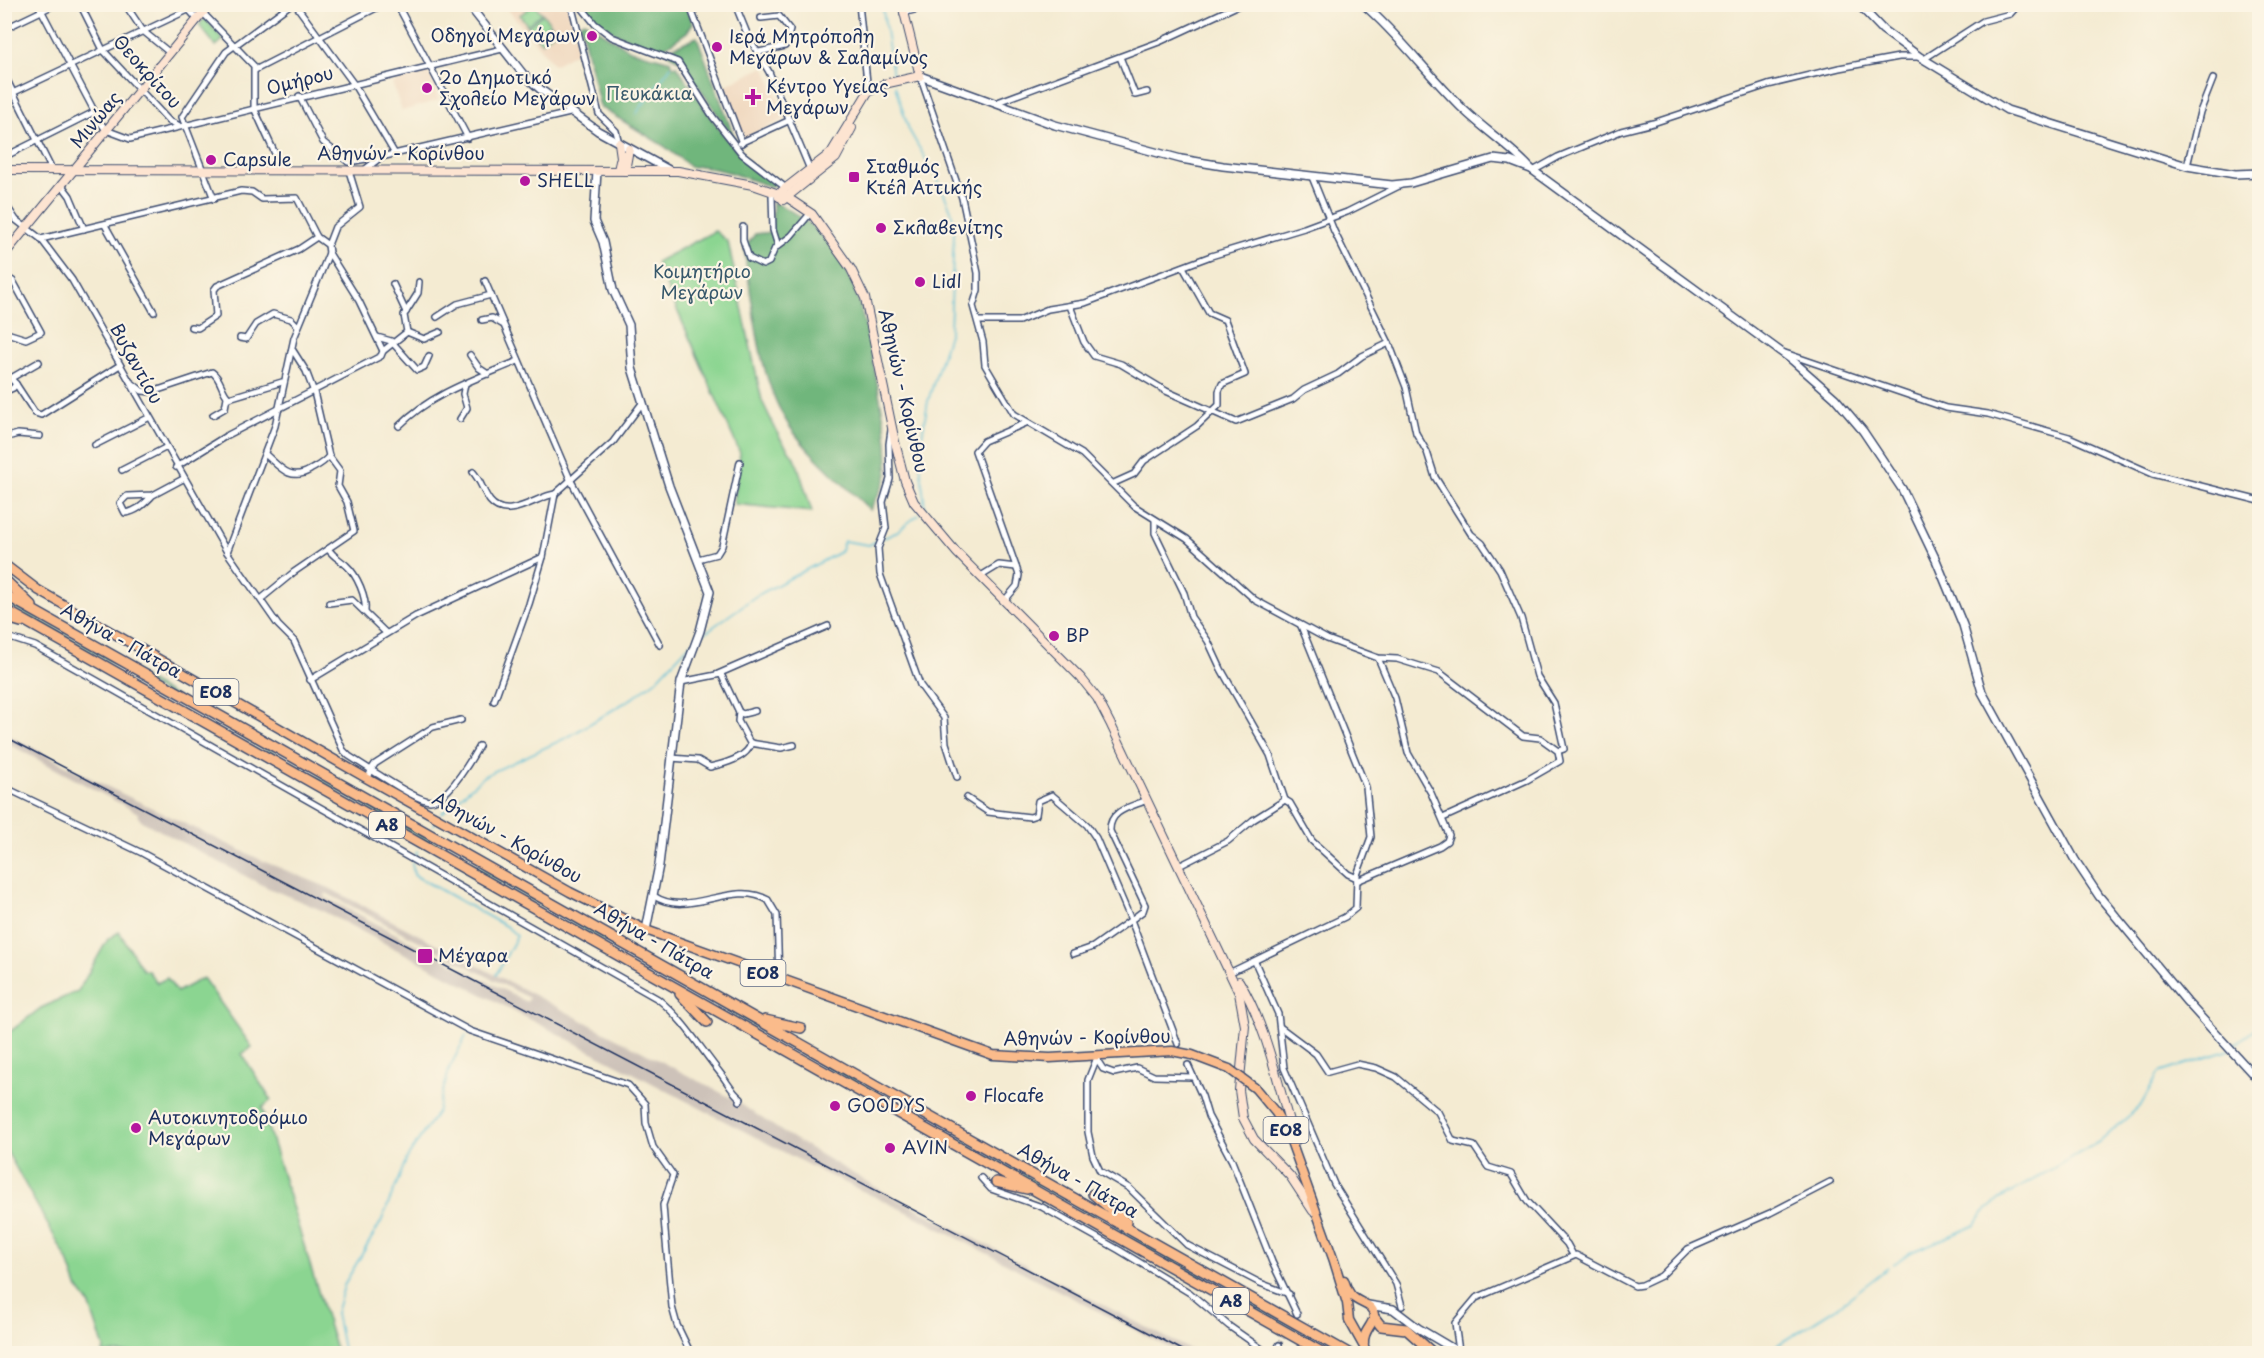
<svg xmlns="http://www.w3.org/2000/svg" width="2264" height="1358" viewBox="0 0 2264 1358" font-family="'Playpen Sans',sans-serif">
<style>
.built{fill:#efd6bc}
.industrial{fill:#cdc2b9;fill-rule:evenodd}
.green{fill:#8bd591;stroke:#538278;stroke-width:1.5}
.forest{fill:#70b67b;stroke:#46726c;stroke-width:1.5}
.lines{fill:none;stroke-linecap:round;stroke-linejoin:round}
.stream{stroke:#59bed7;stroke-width:1.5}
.minor-tunnel{stroke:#c9c5bb;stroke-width:5;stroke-dasharray:5 2.5;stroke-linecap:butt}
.minor-casing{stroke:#3c4b6f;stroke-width:8}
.tertiary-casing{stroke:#3c4b6f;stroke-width:10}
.secondary-casing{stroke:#3c4b6f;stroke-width:10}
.primary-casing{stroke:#3c4b6f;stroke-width:11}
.motorway-casing{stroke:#3c4b6f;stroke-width:12}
.minor{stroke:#fff;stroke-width:5}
.tertiary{stroke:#fff;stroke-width:7}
.secondary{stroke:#fde4d1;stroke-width:8}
.primary{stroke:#fabb8b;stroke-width:8}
.motorway{stroke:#fabb8b;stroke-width:9}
.rail{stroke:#1b2f5e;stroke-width:1.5}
.primary-bridge-casing{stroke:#3c4b6f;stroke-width:11;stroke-linecap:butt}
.primary-bridge{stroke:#fabb8b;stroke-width:8}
.poi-dot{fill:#b5179e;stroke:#fcf5e5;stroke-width:2}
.labels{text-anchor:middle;stroke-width:4.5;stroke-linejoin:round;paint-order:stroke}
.shield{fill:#fcf5e5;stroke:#5e6a86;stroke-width:1.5}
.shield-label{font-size:16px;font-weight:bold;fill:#1b2f5e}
.poi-label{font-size:18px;fill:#1b2f5e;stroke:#fcf5e5;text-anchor:start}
.street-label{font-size:18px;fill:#1b2f5e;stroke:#fcf5e5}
.park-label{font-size:18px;fill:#37586b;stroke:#fcf5e5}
</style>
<rect width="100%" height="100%" fill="#fcf5e5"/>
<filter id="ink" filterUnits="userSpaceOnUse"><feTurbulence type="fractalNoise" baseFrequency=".0167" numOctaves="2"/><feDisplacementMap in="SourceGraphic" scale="12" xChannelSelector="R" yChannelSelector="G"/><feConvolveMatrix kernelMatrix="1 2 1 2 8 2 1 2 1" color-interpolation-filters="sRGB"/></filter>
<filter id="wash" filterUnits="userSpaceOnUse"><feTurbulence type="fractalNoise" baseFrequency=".008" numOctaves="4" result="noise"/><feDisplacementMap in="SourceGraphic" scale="24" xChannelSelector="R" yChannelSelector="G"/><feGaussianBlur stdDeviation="1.35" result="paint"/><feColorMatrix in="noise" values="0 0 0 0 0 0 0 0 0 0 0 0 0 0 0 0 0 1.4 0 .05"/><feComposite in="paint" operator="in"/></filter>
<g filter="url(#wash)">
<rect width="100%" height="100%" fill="#f4ebd2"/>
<g class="built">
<polygon points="504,5 568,5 578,51 554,65"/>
<polygon points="764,67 788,118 744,138 724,86"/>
<polygon points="429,71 439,100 402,111 392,83"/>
</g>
<path class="industrial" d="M4 733 108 787 263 861 329 888 733 1099 784 1133 879 1189 1196 1353H1179L909 1213 820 1171 319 909 266 887 140 820 138 813 5 742ZM326 893 529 998 527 1002 325 897Z"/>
<g class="green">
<polygon points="534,5 542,13 527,25 520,15"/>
<polygon points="543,14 550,23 535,35 528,26"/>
<polygon points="205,18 223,40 216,46 199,25"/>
<polygon points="551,24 556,31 541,42 536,36"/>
<polygon points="715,231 728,242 762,401 780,438 796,460 812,512 734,504 740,453 656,262"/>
<polygon points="5,600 1340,1353 1334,1353 5,603"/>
<polygon points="119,932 143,970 148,971 157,983 167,978 177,992 203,978 252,1047 242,1054 271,1100 262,1108 337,1353 103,1353 104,1348 89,1303 77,1287 68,1261 5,1148 4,1031 8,1033 41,1008 78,991 108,939"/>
</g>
<g class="forest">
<path d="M582 5H686L693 23 687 32 661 50C630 43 602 30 582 5Z"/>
<path d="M584 21 630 50 671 61 673 66H677C708 112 727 150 774 183L772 187 728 172 703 166 691 167 664 146 600 107 580 23Z"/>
<polygon points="697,37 736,142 683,63 664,51"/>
<path d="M773 202C851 236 861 303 876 378 882 409 890 441 887 473 886 485 875 499 870 510 843 483 812 458 790 427 759 381 755 317 746 263L745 248 755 234 772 232Z"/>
</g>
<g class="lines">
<g class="stream">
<polyline points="882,4 893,76"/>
<polyline points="895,86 909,130 940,184 952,213 954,233 950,331 928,401 919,454 925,508"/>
<polyline points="636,114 671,66"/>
<polyline points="884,538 895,533 918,515"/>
<polyline points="702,635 756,596 840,552 844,541 869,545 877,541"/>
<polyline points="442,813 484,776 568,737 634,697 655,681 692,642"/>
<polyline points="433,825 435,822"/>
<polyline points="414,859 417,852"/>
<polyline points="412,863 414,875 507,927 517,936 496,975"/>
<polyline points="2232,1047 2260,1025"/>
<polyline points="1894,1264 1909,1253 1976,1225 1983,1213 2000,1199 2102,1140 2141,1105 2159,1073 2229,1050"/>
<polyline points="344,1354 336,1313 345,1283 381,1222 407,1158 437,1112 450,1067 466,1036"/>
<polyline points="1763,1354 1836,1308 1888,1268"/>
</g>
</g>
</g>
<g filter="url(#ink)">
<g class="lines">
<polyline class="minor-tunnel" points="1279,1345 1297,1314"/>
<defs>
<g id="minor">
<polyline points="38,4 100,122 106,130 130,139 502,49"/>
<polyline points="80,4 103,50 169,121 178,125"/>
<polyline points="125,4 143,31 170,53"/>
<polyline points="184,4 198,20"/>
<polyline points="295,4 353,83 395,154"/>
<polyline points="397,4 468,138"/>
<polyline points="571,4 599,114 616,131 619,143"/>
<polyline points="579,4 595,24 612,37 678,62 713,117 742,154 786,188"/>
<polyline points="689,4 742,143"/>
<polyline points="735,4 748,36 769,72 811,172"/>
<polyline points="859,4 868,92"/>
<polyline points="203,13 254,66 254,108 283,171"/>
<polyline points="903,13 937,4"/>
<polyline points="4,29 56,4"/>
<polyline points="759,52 785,46 790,30 779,16 761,18"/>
<polyline points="1120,57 1135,95 1147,92"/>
<polyline points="1924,59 1983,21 2010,14 2019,4"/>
<polyline points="255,70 384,4"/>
<polyline points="4,74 52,170"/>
<polyline points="920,76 962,198 978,273 978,290 973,306 983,342 985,365 1014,414 1082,454 1134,506 1187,539 1255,600 1327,639 1378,658 1397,659 1439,672 1523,736 1540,738 1558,751 1560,761 1527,780 1443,818"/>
<polyline points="299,96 323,142 348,162 379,157"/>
<polyline points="4,97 188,10"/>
<polyline points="995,103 1159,42 1241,4"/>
<polyline points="740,143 790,120"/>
<polyline points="4,157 94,112"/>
<polyline points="2187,166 2200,112 2213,79"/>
<polyline points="363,171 381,157 570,113"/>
<polyline points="1533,171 1558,157 1621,131 1653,123 1768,85 1839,68 1899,57 1920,57"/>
<polyline points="1312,177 1334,231 1389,343 1406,387 1416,433 1427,452 1435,477 1471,534 1482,543 1500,570 1521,618 1537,676 1554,703 1564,749 1558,751"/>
<polyline points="61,184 70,196 84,229"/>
<polyline points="772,196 773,230 778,246"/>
<polyline points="214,199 182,117 226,52 291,4"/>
<polyline points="4,202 16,220 41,239 72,280 227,552"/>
<polyline points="105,225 154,312"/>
<polyline points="743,227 743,240 749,258 763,265 769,262 775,248 791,236 808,216"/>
<polyline points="41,239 241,191 252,192 262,199 297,198 317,237 328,245 329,253 294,338 275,426 227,552 278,625 294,641 343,750 349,756 371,770 368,779"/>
<polyline points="328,245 335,227 360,207 349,171"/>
<polyline points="4,276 13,281 41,332 26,339 10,334"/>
<polyline points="485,281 570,479 660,645"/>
<polyline points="393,284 406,312"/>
<polyline points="1070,306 1084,342 1094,356 1121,364 1166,391 1236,422 1293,399 1304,390 1338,374 1362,356 1389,343"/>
<polyline points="437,317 457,304 491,295"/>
<polyline points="482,320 492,318 502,324"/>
<polyline points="978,321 1019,321 1048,309 1085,303 1211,256 1304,228 1347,212 1401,185"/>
<polyline points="191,327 198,328 216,316 214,290 217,286 299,249 317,237"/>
<polyline points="407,332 424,339 440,332"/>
<polyline points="377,337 391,341 417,370 424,367 429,356"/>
<polyline points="240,338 246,339 256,324 273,314 291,319 298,326"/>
<polyline points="383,351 407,332 404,315 418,293 419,282"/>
<polyline points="1785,353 1946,408 1988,414 2069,437 2153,474 2260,501"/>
<polyline points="470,355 479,368 488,374"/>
<polyline points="4,371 16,384 13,388 4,392"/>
<polyline points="13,377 39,362"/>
<path d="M132 383 142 391 152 392 212 372C222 379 221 392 229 398L282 382"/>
<polyline points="16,384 35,413 41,415 120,365"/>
<polyline points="213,415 225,408 227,397"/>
<polyline points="460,419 467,408 463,394 465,384"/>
<path d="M399 426C432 393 476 379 518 361"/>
<polyline points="891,430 889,444 890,479 883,502 886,528 878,548 880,574 920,685 944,718 946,743 957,777"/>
<polyline points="4,438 18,434 40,436"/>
<polyline points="95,445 148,418"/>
<path d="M265 454C280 467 290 482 310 470 317 466 324 463 329 456L314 392 306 371 292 349"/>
<polyline points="176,467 226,436 381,356 383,351 359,301 329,253"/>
<polyline points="122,470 165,448"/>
<path d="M473 472C481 481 483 492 490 501 507 522 537 496 555 494"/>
<polyline points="1114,483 1134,474 1144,461 1197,426 1219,405 1219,391 1222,384 1245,374 1225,320 1209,313 1183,267"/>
<path d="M153 495C144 504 138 511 125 513L120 503 127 496 153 495 183 479"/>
<polyline points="1155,520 1155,533 1184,593 1191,617 1208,641 1221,669 1270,755 1285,800"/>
<path d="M328 549C334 557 339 559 346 565 357 575 367 597 365 612"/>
<polyline points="698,559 717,554 722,546 740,462"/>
<polyline points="981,576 999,565 1016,567"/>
<polyline points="261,599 294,572 354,531 347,502 338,486 340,471 329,456"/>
<polyline points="1005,600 1017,586 1019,575 975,451 984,441 1026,423"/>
<polyline points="329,603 352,600 386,633"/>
<path d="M4 636 35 646 94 679 658 999C684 1020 700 1048 721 1074 728 1083 732 1092 741 1099L740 1101"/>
<polyline points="718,674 828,626"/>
<polyline points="310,680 416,616 543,557 555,494 613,442 643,402"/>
<polyline points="681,682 721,674 739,712 743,714 755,711"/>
<polyline points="494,701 529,604 543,557"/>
<polyline points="739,712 738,721 750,743 781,748 794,745"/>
<path d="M461 720 433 727 375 764 371 770C385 778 416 800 430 801 447 801 471 760 479 746"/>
<path d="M671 758 698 760 710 767C723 764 748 758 751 743"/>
<polyline points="4,787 142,853 470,1031 628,1085 645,1104 646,1123 653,1147 673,1175 663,1205 665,1231 672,1307 677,1325 691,1354"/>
<polyline points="967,798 988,812 1030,817 1036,815 1038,801 1052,795 1087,825 1096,838 1131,920 1093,947 1073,954"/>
<path d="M1147 800C1131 807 1109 810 1110 831L1145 905 1143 911 1131 920 1178 1044"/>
<polyline points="1179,866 1228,841 1253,820 1285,800 1290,803 1312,841 1348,874 1357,878"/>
<polyline points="1357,881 1440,846 1447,841 1449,835 1431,793 1408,753 1395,698 1378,658"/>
<path d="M654 896C688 919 733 879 768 900L777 915 779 979"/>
<polyline points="1255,962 1278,1014 1284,1068 1334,1184 1396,1284 1402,1306"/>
<polyline points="1231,972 1345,917 1356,908 1357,875 1371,837 1366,787 1301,626"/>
<polyline points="1280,1027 1316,1054 1328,1072 1357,1064 1376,1068 1396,1077 1438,1112 1453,1141 1474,1146 1488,1167 1511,1174 1527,1201 1567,1244 1573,1255"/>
<polyline points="1098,1055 1088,1080 1088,1132 1093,1156 1100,1171 1129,1188 1187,1245 1260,1283 1289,1294"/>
<polyline points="1097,1060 1103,1069 1114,1073 1137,1068 1154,1076 1193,1077"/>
<polyline points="1188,1065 1202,1096 1208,1116 1232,1161 1272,1262 1297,1314"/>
<polyline points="981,1178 991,1189 1042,1207 1119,1250 1190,1293 1229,1326 1269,1354"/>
<polyline points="1459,1351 1455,1323 1476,1298 1576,1255 1635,1286 1642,1285 1661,1276 1688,1249 1770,1213 1830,1182"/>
<polyline points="1275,1354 1279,1345"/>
<polyline points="1529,1354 1536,1351"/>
</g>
<g id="tertiary">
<polyline points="468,4 523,74 540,89 598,131 669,170"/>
<path d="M1363 4C1400 36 1429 76 1464 110 1486 131 1510 146 1530 168"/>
<polyline points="1858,4 1883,30 1920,57 2007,110 2187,166 2235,174 2260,173"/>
<polyline points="920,76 1055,125 1181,159 1223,166 1392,185 1411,183 1493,159 1510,161 1531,169 1792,360 1835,398 1863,431 1902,489 1936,560 1963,625 1982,692 2075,860 2099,896 2187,1002 2260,1082"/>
<polyline points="597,171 594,221 603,242 613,290 629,325 632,368 669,486 710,592 700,631 681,682 659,865 646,930"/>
<polyline points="1368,1305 1393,1309 1418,1328 1462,1354"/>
</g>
<g id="secondary">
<polyline points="4,170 678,171 753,185 785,196 812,214 851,269 865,298 895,442 905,481 914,502 957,553 1081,678 1097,698 1111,725 1239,993 1245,1026 1239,1090 1243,1118 1254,1139 1290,1176 1313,1211"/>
<polyline points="618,170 621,157 619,143"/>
<polyline points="625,171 629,149"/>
<polyline points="779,197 782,191 831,153 868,92 884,84 920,76 902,4"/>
<polyline points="783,200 836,158 852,128"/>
<polyline points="4,255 210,4"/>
<path d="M1239 981C1268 1028 1279 1090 1295 1142"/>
</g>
<g id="primary">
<polyline points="4,564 38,590 368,779 570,892 646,930 993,1055 1050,1058 1172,1051 1192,1055 1229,1069"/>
<polyline points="1255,1088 1276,1113 1289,1136 1334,1261 1347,1303 1349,1320 1368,1354"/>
<path d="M1344 1280C1346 1286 1348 1293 1353 1297 1360 1304 1374 1304 1374 1316 1373 1326 1363 1330 1364 1343"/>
</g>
<g id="motorway">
<polyline points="4,579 32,606"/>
<polyline points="4,594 1350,1354"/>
<polyline points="4,609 1325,1354"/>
<polyline points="4,617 21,622"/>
<polyline points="680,994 707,1022"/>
<polyline points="765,1020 801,1028"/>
<polyline points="996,1182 1027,1189"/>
<polyline points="1093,1194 1126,1222"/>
<polyline points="1374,1317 1381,1326 1406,1329 1434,1354"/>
</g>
</defs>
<use href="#minor" class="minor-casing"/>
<use href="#tertiary" class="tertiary-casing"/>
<use href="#secondary" class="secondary-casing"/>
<use href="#primary" class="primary-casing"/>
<use href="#motorway" class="motorway-casing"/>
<use href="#minor" class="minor"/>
<use href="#tertiary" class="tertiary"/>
<use href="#secondary" class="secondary"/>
<use href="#primary" class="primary"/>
<use href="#motorway" class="motorway"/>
<polyline class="rail" points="4,736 1190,1354"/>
<defs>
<polyline id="primary-bridge" points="1229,1069 1255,1088"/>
</defs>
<use href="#primary-bridge" class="primary-bridge-casing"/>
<use href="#primary-bridge" class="primary-bridge"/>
</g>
</g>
<g class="poi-dot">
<circle cx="592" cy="36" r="6"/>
<circle cx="717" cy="47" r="6"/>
<circle cx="427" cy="88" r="6"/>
<path d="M750 88h6v6h6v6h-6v6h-6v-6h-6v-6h6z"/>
<circle cx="211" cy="160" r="6"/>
<rect x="848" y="171" width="12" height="12" rx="3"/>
<circle cx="525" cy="181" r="6"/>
<circle cx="881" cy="228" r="6"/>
<circle cx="920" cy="282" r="6"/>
<circle cx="1054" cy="636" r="6"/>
<rect x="417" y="948" width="16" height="16" rx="3"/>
<circle cx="971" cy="1096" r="6"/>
<circle cx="835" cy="1106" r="6"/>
<circle cx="136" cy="1128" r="6"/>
<circle cx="890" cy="1148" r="6"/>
</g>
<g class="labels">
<g class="shield">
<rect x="193.5" y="679" width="45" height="26" rx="4.5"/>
<rect x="369" y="812" width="36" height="26" rx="4.5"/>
<rect x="740.5" y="960" width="45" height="26" rx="4.5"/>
<rect x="1263.5" y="1117" width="45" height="26" rx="4.5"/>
<rect x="1213" y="1288" width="36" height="26" rx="4.5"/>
</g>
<g class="shield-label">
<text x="216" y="698">ΕΟ8</text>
<text x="387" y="831">Α8</text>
<text x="763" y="979">ΕΟ8</text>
<text x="1286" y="1136">ΕΟ8</text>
<text x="1231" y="1307">Α8</text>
</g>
<g class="poi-label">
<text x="580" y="42" text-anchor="end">Οδηγοί Μεγάρων</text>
<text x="729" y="43">Ιερά Μητρόπολη<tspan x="729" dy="21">Μεγάρων &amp; Σαλαμίνος</tspan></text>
<text x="439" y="84">2ο Δημοτικό<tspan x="439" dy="21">Σχολείο Μεγάρων</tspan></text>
<text x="766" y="93">Κέντρο Υγείας<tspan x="766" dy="21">Μεγάρων</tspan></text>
<text x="223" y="166">Capsule</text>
<text x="866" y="173">Σταθμός<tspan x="866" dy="21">Κτέλ Αττικής</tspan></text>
<text x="537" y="187">SHELL</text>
<text x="893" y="234">Σκλαβενίτης</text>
<text x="932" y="288">Lidl</text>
<text x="1066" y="642">BP</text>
<text x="438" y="962">Μέγαρα</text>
<text x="983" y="1102">Flocafe</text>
<text x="847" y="1112">GOODYS</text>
<text x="148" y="1124">Αυτοκινητοδρόμιο<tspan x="148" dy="21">Μεγάρων</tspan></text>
<text x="902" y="1154">AVIN</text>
</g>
<g class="street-label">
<text transform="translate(147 72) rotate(48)" y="6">Θεοκρίτου</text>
<text transform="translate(300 81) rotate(-14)" y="6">Ομήρου</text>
<text transform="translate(96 120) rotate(-50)" y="6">Μινώας</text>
<text x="401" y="160">Αθηνών - Κορίνθου</text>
<text transform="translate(136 364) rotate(61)" y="6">Βυζαντίου</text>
<text transform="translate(903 391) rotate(77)" y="6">Αθηνών - Κορίνθου</text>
<text transform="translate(121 641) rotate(29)" y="6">Αθήνα - Πάτρα</text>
<text transform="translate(507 838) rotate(29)" y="6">Αθηνών - Κορίνθου</text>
<text transform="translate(654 941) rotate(30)" y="6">Αθήνα - Πάτρα</text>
<text transform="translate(1087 1038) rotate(-1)" y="6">Αθηνών - Κορίνθου</text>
<text transform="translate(1078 1181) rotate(29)" y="6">Αθήνα - Πάτρα</text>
</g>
<g class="park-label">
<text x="649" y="100">Πευκάκια</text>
<text x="702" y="278">Κοιμητήριο<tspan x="702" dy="21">Μεγάρων</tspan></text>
</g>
</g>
<rect width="2264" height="1358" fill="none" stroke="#fcf5e5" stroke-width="24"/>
</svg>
